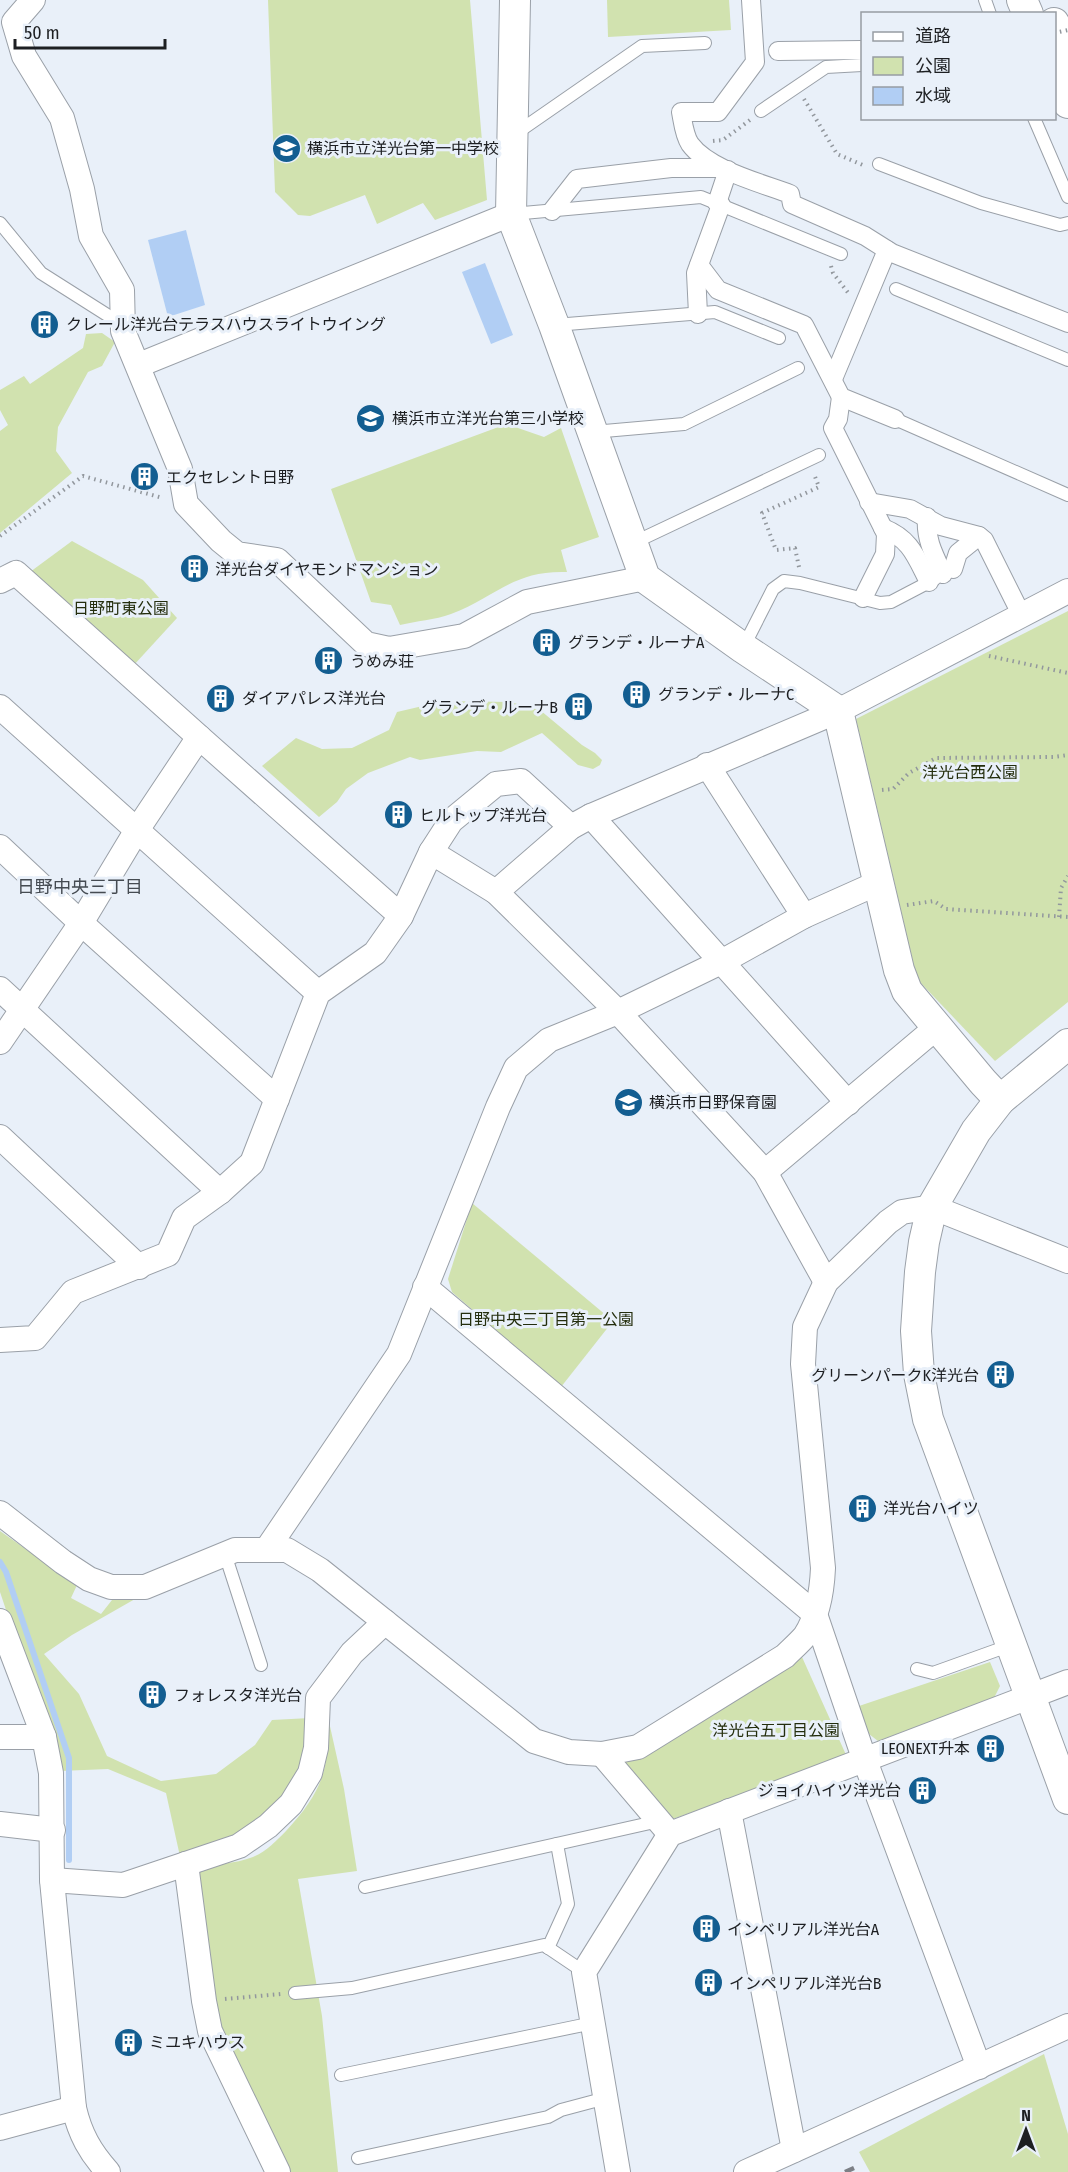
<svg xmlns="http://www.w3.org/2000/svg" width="1068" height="2172" viewBox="0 0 1068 2172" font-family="'Fira Sans Condensed','Noto Sans JP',sans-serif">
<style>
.green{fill:#d1e2af}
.water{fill:#b1cef4}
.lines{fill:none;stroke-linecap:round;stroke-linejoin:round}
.stream{stroke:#b1cef4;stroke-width:6}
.service-casing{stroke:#9aa0a8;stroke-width:14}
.pedestrian-casing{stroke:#9aa0a8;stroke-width:20}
.minor-casing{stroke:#9aa0a8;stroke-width:26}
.tertiary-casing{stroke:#9aa0a8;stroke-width:32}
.path{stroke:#92979d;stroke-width:4;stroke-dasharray:1.5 4.5;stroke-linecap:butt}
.service{stroke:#fff;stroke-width:12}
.pedestrian{stroke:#fff;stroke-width:18}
.minor{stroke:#fff;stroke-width:24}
.tertiary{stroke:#fff;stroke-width:30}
.rail{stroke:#7c8086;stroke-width:4.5;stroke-dasharray:12 6;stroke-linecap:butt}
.path-bridge{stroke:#92979d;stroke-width:4;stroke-dasharray:1.5 4.5;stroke-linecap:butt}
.labels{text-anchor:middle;stroke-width:6;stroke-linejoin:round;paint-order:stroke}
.poi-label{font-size:16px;fill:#1d1f22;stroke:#e9f0f9;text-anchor:start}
.park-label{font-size:16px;fill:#242e0d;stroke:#e9f0f9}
.neighbourhood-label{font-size:18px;fill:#454b52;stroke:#e9f0f9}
</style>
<rect width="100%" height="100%" fill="#e9f0f9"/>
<g class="green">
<polygon points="268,0 470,0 487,200 435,220 423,203 377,224 365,195 310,216 298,215 275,192"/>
<polygon points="607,0 729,0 731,30 608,37"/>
<polygon points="102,333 115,342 102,366 88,372 58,427 56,451 72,473 0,533 0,431 8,425 0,410 0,390 24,376 30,384 83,348 86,334"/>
<path d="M515 421 518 428 544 437 561 428 599 537 561 550 567 572C513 570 496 597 451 614 435 620 416 621 400 625L391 605 371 602 331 489Z"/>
<polygon points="72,541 143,580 177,618 133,666 30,572"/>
<polygon points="1068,611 1068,1002 995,1061 917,979 856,719"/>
<polygon points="444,701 510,702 540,710 582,745 595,753 602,760 600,765 593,769 578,765 542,733 501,752 477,751 420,760 410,757 368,773 346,789 337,802 319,817 262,766 296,738 322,749 352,748 389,730 397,712"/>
<polygon points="472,1203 613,1321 561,1387 452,1292 448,1279"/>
<polygon points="0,1531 77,1585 71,1598 101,1614 112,1600 135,1599 72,1635 44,1654 79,1694 107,1756 161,1781 216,1774 255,1745 272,1720 310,1718 304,1771 249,1836 181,1861 166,1793 108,1769 60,1771 0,1592"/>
<polygon points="802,1657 847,1757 667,1821 616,1759 696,1722"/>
<polygon points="990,1662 1000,1686 994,1698 878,1741 869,1734 859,1706"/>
<path d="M325 1704 344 1789 357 1871 298 1879 322 2016 338 2172H283L215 2032 194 1869C213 1864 235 1864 253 1857 267 1851 276 1841 286 1831 326 1788 332 1762 325 1704Z"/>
<polygon points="1044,2054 1068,2134 1068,2172 870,2172 859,2152"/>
</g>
<g class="water">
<polygon points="186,230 205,305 168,317 148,240"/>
<polygon points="485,263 513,335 491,344 462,272"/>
</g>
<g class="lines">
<polyline class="stream" points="0,1562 6,1572 69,1758 69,1860"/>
<defs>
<g id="service">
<polyline points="985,0 990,14"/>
<polyline points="761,111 826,67 862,65"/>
<polyline points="1034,118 1068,197"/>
<polyline points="515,134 642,46 705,43"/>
<polyline points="879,164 981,203 1060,225 1068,223"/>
<polyline points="512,214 701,197 841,254"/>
<polyline points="0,223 41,273 123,325"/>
<polyline points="896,289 1068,360"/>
<polyline points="555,325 715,312 779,338"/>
<polyline points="895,419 1068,495"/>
<polyline points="593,432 684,424 798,368"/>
<polyline points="633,543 819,455"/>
<polyline points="743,648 773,589 784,581 800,583 880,603 891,602 935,579"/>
<polyline points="225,1554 261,1665"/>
<polyline points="917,1669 933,1673 1011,1645"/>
<polyline points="365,1887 659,1821"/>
<polyline points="548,1948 568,1904 557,1844"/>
<polyline points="295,1993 352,1988 544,1945 584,1972"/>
<polyline points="341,2075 593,2023"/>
<polyline points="358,2158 548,2117 561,2110 606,2098"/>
</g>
<g id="pedestrian">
<path d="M751 0 755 62 718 112H681C683 122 684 135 690 144 709 170 761 183 790 194L792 204 865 236 892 253 1068 323"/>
<polyline points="778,51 862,50"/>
<polyline points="717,203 728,170"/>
<polyline points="552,211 577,179 671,168 720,168"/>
<polyline points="699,265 718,290 804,325 841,397 895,419"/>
<polyline points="698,314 696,273 721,205"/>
<polyline points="833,379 887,250"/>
<polyline points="841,397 838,419 833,428 886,534 885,554 863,598"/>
<polyline points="869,502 910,509 941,526 979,536 984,540 1021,614"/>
<path d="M927 517C925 538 934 555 943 574"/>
<path d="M883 528C911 539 916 557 929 582"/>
<polyline points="953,569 958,553 979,536"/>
</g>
<g id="minor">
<polyline points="33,0 14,22 24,56 62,118 82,189 91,236 122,290 123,331 180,469 186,504 221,541 237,554 277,560 366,644 389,649 464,636 527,602 645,578"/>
<polyline points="139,365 511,214"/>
<polyline points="0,581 16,573 199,737"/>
<polyline points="0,707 318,993"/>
<polyline points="707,765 804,916"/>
<polyline points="591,816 848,1103"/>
<polyline points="0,847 81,923 277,1099"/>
<polyline points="431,852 451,821 496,784 521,781 571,827"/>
<polyline points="0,989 220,1192"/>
<polyline points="937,1027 765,1172 618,1012 496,892 571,827 591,816 838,711 1068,591"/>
<polyline points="0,1042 81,923 137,830 199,737 401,916"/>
<polyline points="0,1137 139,1267"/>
<polyline points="765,1172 826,1282"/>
<polyline points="425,1287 815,1614 864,1758 979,2067"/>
<polyline points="0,1340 35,1338 73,1292 168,1254 184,1218 220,1192 252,1163 318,993 375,953 401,916 431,852 496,892"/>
<path d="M0 1513 63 1562 89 1579 111 1587H145L235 1550H287L320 1570 534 1741 569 1752 602 1754 638 1747 785 1656C791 1650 799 1643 805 1636 818 1616 822 1592 823 1568L803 1364 805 1327 826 1282 888 1222 902 1212 932 1207 1068 1261"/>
<polyline points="267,1549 399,1354 498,1107 516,1068 549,1040 618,1012 723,961 804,916 880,882"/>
<path d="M0 1621 44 1737 51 1773 52 1880 74 2108C80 2134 90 2152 108 2172"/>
<polyline points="0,1737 44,1737"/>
<polyline points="602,1754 670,1834"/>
<polyline points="729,1811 794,2150"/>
<polyline points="0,1824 53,1830"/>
<polyline points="186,1864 204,2001 210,2031 278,2172"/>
<polyline points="52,1880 123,1885 239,1846 268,1826 291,1804 310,1773 316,1748 318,1698 352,1653 385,1622"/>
<polyline points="0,2128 74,2108"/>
<polyline points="618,2172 584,1972 670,1834 1068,1682"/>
<polyline points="746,2172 1068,2026"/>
</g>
<g id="tertiary">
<polyline points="515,0 511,214 554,325 645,578 743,648 838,711 899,970 907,991 983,1082 1000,1100"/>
<polyline points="1022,0 1028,14"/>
<polyline points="1054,23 1068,54"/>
<polyline points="1054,73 1068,103"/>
<polyline points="1068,1044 1000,1100 976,1131 932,1207 924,1242 920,1272 916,1331 919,1374 928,1419 1068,1799"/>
</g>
</defs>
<use href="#service" class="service-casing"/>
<use href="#pedestrian" class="pedestrian-casing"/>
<use href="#minor" class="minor-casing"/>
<use href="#tertiary" class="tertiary-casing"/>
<g class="path">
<polyline points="804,99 837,154 865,166"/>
<polyline points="713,141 723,140 750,120"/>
<polyline points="831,266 833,273 849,294"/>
<polyline points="0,536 83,476 163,498"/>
<polyline points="799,567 795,548 776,550 762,513 819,487 814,474"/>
<polyline points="989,656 1068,673"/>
<polyline points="882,790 893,789 909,773 936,758 1053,757 1068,755"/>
<polyline points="907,905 934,901 946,909 1068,917"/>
<polyline points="1059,917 1061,888 1068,876"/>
<polyline points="225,1999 281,1994"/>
</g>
<use href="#service" class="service"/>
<use href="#pedestrian" class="pedestrian"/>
<use href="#minor" class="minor"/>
<use href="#tertiary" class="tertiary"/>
<polyline class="rail" points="845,2172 854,2168"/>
<polyline class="path-bridge" points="1054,33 1068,30"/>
</g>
<defs>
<symbol id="school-disc" viewBox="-11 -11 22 22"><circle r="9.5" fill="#135e91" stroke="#e9f0f9"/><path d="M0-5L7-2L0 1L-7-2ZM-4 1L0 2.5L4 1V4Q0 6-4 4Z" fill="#fff"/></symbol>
<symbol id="building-disc" viewBox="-11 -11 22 22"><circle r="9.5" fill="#135e91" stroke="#e9f0f9"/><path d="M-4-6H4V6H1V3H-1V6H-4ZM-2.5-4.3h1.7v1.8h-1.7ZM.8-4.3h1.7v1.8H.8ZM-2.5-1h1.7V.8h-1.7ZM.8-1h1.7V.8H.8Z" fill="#fff"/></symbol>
</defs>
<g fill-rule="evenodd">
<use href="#school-disc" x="270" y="132" width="33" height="33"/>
<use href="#building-disc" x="28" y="308" width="33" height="33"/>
<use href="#school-disc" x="354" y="402" width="33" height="33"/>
<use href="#building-disc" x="128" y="460" width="33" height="33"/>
<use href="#building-disc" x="178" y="552" width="33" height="33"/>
<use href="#building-disc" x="530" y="626" width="33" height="33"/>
<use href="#building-disc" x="312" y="644" width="33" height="33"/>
<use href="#building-disc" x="620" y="678" width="33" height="33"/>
<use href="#building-disc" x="204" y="682" width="33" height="33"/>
<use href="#building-disc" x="562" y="690" width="33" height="33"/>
<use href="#building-disc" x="382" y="798" width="33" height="33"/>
<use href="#school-disc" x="612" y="1086" width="33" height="33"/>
<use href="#building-disc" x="984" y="1358" width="33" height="33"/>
<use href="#building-disc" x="846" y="1492" width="33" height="33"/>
<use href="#building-disc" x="136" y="1678" width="33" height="33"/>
<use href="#building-disc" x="974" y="1732" width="33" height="33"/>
<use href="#building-disc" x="906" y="1774" width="33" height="33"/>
<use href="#building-disc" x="690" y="1912" width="33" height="33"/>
<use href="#building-disc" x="692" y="1966" width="33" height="33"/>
<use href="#building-disc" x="112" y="2026" width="33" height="33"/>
</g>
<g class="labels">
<g class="poi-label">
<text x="307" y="154">横浜市立洋光台第一中学校</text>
<text x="66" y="330">クレール洋光台テラスハウスライトウイング</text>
<text x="392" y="424">横浜市立洋光台第三小学校</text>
<text x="166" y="483">エクセレント日野</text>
<text x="215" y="575">洋光台ダイヤモンドマンション</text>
<text x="568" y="648">グランデ・ルーナA</text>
<text x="350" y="667">うめみ荘</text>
<text x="658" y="700">グランデ・ルーナC</text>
<text x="242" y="704">ダイアパレス洋光台</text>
<text x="558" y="713" text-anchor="end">グランデ・ルーナB</text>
<text x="419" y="821">ヒルトップ洋光台</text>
<text x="649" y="1108">横浜市日野保育園</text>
<text x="979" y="1381" text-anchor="end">グリーンパークK洋光台</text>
<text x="883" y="1514">洋光台ハイツ</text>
<text x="174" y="1701">フォレスタ洋光台</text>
<text x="970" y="1754" text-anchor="end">LEONEXT升本</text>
<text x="901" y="1796" text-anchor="end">ジョイハイツ洋光台</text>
<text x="727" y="1935">インベリアル洋光台A</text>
<text x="729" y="1989">インペリアル洋光台B</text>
<text x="149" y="2048">ミユキハウス</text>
</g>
<g class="park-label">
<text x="121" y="614">日野町東公園</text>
<text x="970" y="778">洋光台西公園</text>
<text x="546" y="1325">日野中央三丁目第一公園</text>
<text x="776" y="1736">洋光台五丁目公園</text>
</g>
<g class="neighbourhood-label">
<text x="80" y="893">日野中央三丁目</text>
</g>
</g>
<rect x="861" y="12" width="195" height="108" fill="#e9f0f9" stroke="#979ca3" stroke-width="1.5"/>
<rect x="873" y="32" width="30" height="9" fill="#ffffff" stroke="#979ca3" stroke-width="1.5"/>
<text x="915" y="42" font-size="18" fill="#1d1f22">道路</text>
<rect x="873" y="57" width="30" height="18" fill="#d1e2af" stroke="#979ca3" stroke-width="1.5"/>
<text x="915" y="72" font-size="18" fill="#1d1f22">公園</text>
<rect x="873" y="87" width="30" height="18" fill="#b1cef4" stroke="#979ca3" stroke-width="1.5"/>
<text x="915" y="102" font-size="18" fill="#1d1f22">水域</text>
<g transform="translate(1026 2130)" stroke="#e9f0f9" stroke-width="4.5" paint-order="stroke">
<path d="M0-4.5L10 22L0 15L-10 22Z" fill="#1d1f22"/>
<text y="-9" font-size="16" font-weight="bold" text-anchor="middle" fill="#1d1f22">N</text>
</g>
<path d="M15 39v9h150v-9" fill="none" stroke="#1d1f22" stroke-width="3"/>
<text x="24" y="39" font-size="18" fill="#1d1f22" stroke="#e9f0f9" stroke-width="4.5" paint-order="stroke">50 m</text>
</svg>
